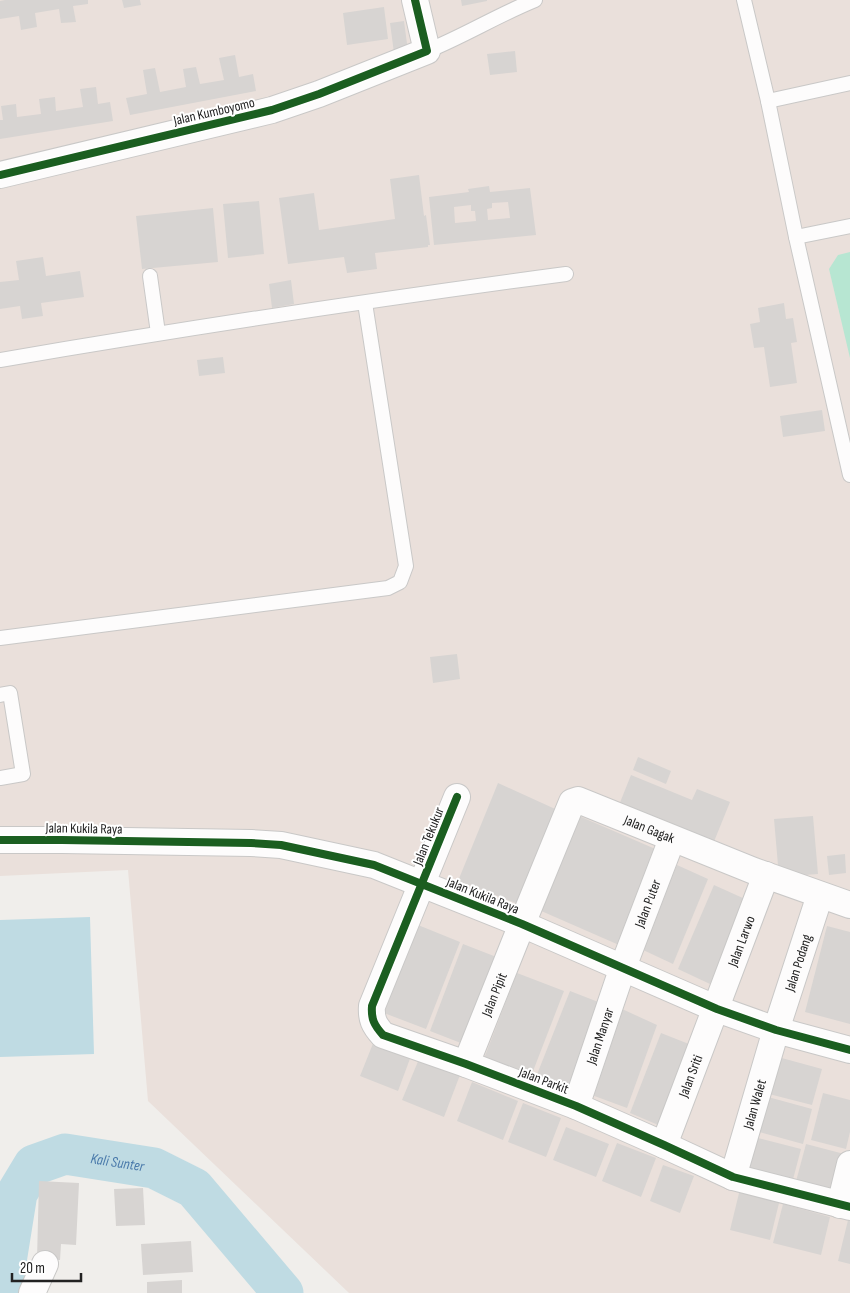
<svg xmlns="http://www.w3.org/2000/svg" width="850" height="1293" viewBox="0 0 850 1293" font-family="'Sofia Sans Condensed',sans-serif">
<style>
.military{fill:#eae0db}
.pitch{fill:#b7e6d2}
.water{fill:#bfdbe3}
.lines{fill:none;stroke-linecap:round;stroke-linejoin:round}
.river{stroke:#bfdbe3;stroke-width:41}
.building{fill:#d7d4d2;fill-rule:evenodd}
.lane-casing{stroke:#c9c8c7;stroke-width:16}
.street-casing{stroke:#c9c8c7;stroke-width:28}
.lane{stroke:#fdfcfc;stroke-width:14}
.street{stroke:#fdfcfc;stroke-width:26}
.cycleway-casing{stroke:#fff;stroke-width:11}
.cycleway{stroke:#1b5e20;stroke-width:8}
.labels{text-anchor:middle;stroke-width:4;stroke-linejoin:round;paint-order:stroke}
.street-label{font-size:14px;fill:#222;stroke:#fff}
.water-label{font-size:15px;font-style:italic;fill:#4a7aab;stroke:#fff}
</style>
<rect width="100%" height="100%" fill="#f0eeeb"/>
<polygon class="military" points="0,0 850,0 850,1293 349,1293 148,1101 128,870 0,876"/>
<polygon class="pitch" points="850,252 850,358 829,269 838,255"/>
<polygon class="water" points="90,917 94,1054 0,1057 0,920"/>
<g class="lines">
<path class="river" id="s1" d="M1 1293 17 1193 34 1165 65 1154 154 1168 194 1188 283 1293"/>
</g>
<g class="building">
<polygon points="5,0 88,0 88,4 73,6 76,22 61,23 59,9 35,13 37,27 21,30 19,16 0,19 0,1"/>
<polygon points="122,0 140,0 141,5 124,8"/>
<polygon points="461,0 487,0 487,1 462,6"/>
<polygon points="384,7 388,39 347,45 343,13"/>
<polygon points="404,21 408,51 394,53 390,23"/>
<polygon points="515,51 517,72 490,75 487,54"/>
<polygon points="235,55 239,77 253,74 256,91 130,115 126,98 147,94 143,70 155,68 160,92 186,87 183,69 196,67 200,84 224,80 219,58"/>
<polygon points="96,87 98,104 110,102 113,121 0,139 0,120 3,120 1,106 16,104 17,117 41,114 39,99 55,97 56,111 83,107 80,89"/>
<polygon points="419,175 424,216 426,215 430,245 428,245 428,247 375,253 377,269 347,273 344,257 288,264 279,198 314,193 319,230 395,219 390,179"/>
<path d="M489 186 490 192 530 188 536 235 434 245 429 197 469 192 468 189ZM508 202 510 218 488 220 487 209 492 208V203ZM471 205V211H475L476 221 455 223 454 207Z"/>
<polygon points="259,201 264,254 228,258 223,204"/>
<polygon points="213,208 218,262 142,269 136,216"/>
<polygon points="43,257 46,276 80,271 84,297 41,303 43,316 22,319 20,306 0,309 0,282 19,280 16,261"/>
<polygon points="291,280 294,304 272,308 269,284"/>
<polygon points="784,303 786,319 793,318 797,342 791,343 797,383 770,387 764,347 754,348 750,324 760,322 758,308"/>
<polygon points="223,357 225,373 199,376 197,360"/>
<polygon points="822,410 825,431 783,437 780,416"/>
<polygon points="457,654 460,679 433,683 430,657"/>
<polygon points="638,757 671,771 666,784 633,770"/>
<polygon points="631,775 692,800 697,789 730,802 713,844 619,805"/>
<polygon points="498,783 564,813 521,905 458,881"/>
<polygon points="579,816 660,851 619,945 539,910"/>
<polygon points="813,816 818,874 779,877 774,819"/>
<polygon points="845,854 846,873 829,875 827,856"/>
<polygon points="677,865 708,879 673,964 641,949"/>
<polygon points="714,885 745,899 710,984 678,969"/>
<polygon points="418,925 460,942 426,1029 384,1013"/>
<polygon points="827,926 850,932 850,1024 805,1012"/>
<polygon points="463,944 499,958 466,1045 430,1031"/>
<polygon points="517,973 564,991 530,1079 483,1061"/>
<polygon points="570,991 606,1005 572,1092 536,1077"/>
<polygon points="622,1009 657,1025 627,1108 589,1094"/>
<polygon points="661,1033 694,1046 663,1127 630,1113"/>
<polygon points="374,1041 411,1056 398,1091 360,1076"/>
<polygon points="778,1057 822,1069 812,1105 769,1094"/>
<polygon points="419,1059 460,1075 444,1117 402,1100"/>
<polygon points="472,1082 518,1101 503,1140 457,1121"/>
<polygon points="823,1093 850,1100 850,1132 846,1149 811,1140"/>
<polygon points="768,1097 812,1109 803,1144 759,1132"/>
<polygon points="523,1103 561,1118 546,1157 508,1142"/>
<polygon points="566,1127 609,1144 596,1177 553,1160"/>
<polygon points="754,1137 801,1149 791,1187 744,1175"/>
<polygon points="617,1143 656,1158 641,1197 602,1181"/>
<polygon points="806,1144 848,1155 838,1195 795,1185"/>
<polygon points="663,1165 694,1176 680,1213 650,1201"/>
<polygon points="39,1181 79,1183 76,1245 61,1244 60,1260 37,1259"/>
<polygon points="143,1188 145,1225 116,1226 114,1189"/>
<polygon points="740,1189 780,1199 770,1240 730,1230"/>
<polygon points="783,1204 830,1217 821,1255 773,1243"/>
<polygon points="849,1216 850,1216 850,1264 838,1261"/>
<polygon points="191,1241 193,1272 143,1275 141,1244"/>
<polygon points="182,1280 182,1293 147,1293 147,1282"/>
</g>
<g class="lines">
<defs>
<g id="lane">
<polyline points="744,0 768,101 796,237 850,475"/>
<path d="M427 51C464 36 498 15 535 0"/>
<polyline points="768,101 850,83"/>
<polyline points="796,237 850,226"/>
<polyline points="150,276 158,333"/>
<path d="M0 360C188 328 377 299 566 274"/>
<polyline points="0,638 388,588 400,582 406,566 365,303"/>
<polyline points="0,695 10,693 23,774 0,778"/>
</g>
<g id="street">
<polyline points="0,175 272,110 319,94 427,51 415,0"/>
<path d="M457 797 372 1006C371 1019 374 1025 383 1035L466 1064 576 1106 664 1145 733 1177 850 1207"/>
<polyline points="0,840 62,840 251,843 281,845 374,865 522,924 717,1009 776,1030 850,1050"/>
<path id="s2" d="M466 1064 522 924 572 802 578 800 754 871 850 905"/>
<path id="s3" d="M576 1106 623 967 672 839"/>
<path id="s4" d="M664 1145 766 875"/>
<path id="s5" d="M733 1177 776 1030 820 895"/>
<polyline points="840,1205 850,1164"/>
<polyline points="32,1293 45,1264"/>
</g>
</defs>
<use href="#lane" class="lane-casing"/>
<use href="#street" class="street-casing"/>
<use href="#lane" class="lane"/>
<use href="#street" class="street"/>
<defs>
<g id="cycleway">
<polyline points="0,175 272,110 319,94 427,51 415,0"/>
<path d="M457 797 372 1006C371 1019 374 1025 383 1035L466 1064 576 1106 664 1145 733 1177 850 1207"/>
<polyline points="0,840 62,840 251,843 281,845 374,865 522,924 717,1009 776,1030 850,1050"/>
</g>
</defs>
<use href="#cycleway" class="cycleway-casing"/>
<use href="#cycleway" class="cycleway"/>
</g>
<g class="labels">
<g class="street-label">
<text transform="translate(214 111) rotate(-13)" y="5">Jalan Kumboyomo</text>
<text transform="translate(84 828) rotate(1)" y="5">Jalan Kukila Raya</text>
<text dy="5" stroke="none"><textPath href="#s2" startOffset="366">Jalan Gagak</textPath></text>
<text transform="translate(428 836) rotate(-68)" y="5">Jalan Tekukur</text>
<text transform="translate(483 895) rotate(22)" y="5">Jalan Kukila Raya</text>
<text dy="5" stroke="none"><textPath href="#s3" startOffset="215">Jalan Puter</textPath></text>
<text dy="5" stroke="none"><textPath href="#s4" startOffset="218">Jalan Larwo</textPath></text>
<text dy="5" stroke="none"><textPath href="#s5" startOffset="224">Jalan Podang</textPath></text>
<text dy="5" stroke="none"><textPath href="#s2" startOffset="75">Jalan Pipit</textPath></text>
<text dy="5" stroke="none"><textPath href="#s3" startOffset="74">Jalan Manyar</textPath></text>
<text dy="5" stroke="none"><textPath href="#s4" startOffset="74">Jalan Sriti</textPath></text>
<text transform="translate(544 1080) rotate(21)" y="5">Jalan Parkit</text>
<text dy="5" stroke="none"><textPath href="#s5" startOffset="76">Jalan Walet</textPath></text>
</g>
<g class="water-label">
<text dy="5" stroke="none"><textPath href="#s1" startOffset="220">Kali Sunter</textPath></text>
</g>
</g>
<path d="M12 1273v8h69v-8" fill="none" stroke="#222222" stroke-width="2.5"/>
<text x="20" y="1273" font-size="15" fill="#222222" stroke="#ffffff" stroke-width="4" paint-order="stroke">20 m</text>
</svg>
